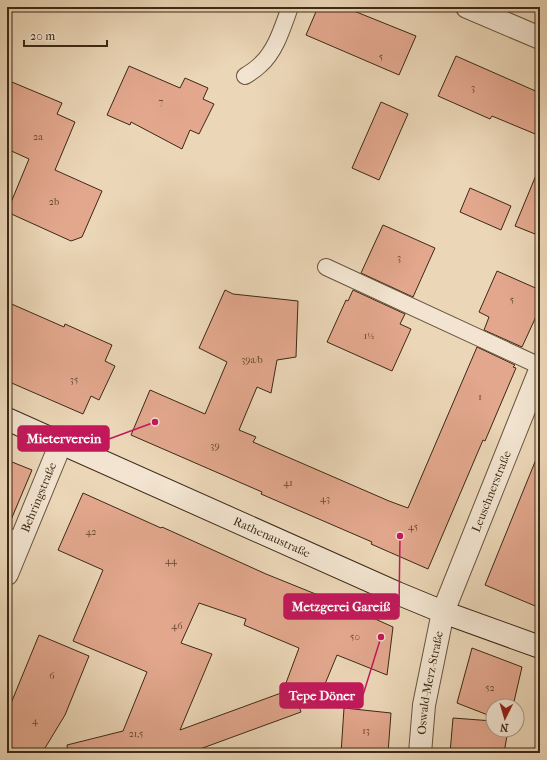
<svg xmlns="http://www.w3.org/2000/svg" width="547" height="760" viewBox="0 0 547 760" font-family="'IM FELL French Canon',serif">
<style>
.building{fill:#e2a78d;stroke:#3c2915;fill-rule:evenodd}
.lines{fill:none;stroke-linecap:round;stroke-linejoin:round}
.lane-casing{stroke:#68543e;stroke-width:18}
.street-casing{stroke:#68543e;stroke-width:24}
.secondary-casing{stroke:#3c2915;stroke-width:24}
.lane{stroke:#f2e4d0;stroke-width:16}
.street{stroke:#f2e4d0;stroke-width:22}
.secondary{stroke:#f2e4d0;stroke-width:22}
.labels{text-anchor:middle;stroke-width:3;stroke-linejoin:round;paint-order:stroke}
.number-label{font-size:10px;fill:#664833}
.street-label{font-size:12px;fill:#3c2915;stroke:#f2e4d0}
.leader{fill:none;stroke:#c2185b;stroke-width:1.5}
.callout-dot{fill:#c2185b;stroke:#f2e4d0;stroke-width:1.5}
.callout{fill:#c2185b;stroke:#c2185b;stroke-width:1.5}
.callout-label{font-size:13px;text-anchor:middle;font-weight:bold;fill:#fff}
</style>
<rect width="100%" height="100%" fill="#ebd6b7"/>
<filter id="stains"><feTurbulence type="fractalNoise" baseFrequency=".005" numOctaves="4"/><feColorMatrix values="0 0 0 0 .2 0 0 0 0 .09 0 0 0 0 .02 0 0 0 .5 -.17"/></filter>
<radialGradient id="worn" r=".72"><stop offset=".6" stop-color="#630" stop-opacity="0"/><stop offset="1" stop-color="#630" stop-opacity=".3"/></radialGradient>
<g class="building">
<polygon points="318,7 344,7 416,36 399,75 306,35"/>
<polygon points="456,56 540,93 540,136 492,116 490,119 438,96"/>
<polygon points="129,66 180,88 185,78 208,88 203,99 214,104 199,134 190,130 182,149 131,122 130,125 107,115"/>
<polygon points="7,80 62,103 57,114 75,122 55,170 102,191 82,237 71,241 7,212 29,159 7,149"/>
<polygon points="381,102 408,114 379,180 352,168"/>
<polygon points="539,168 540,168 540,236 515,226"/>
<polygon points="470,188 511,206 501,230 460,212"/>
<polygon points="383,225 435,248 413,297 361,273"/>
<polygon points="497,271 540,290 540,308 522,347 484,330 489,317 479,312"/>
<polygon points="225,290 233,294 298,301 296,357 277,360 271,393 257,387 239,430 256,437 253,442 389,501 408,508 477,347 515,365 513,367 516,368 485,441 483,440 428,569 371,544 372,542 261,494 262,492 131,435 150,390 205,414 227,362 199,348"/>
<polygon points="353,290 405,314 400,324 411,329 392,371 327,342 346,300 348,301"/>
<polygon points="7,302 64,327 65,324 112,345 105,361 115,366 99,400 91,396 83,414 7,381"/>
<polygon points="539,452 540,452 540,608 485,585"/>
<polygon points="7,460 32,470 8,527 7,527"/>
<path d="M83 493 161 528 162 527 266 574 333 601V600L393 627 387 675 337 655 325 684 293 689 301 712 189 753H68L67 745 123 731 147 672 73 641 103 570 58 550ZM199 603 246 619 244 625 299 648 283 691 292 689 180 730 212 654 181 643Z"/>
<polygon points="39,635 89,656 65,715 42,753 7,753 7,713"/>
<polygon points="472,648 522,667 513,706 493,706 493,717 457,703"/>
<polygon points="344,708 391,713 388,753 341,753"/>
<polygon points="453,718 493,721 493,730 508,730 504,753 450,753"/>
</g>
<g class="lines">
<defs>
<g id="lane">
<path d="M245 76C250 73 256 69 260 65 276 51 283 26 290 7"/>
<polyline points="326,267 540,366"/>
<polyline points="7,536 20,542"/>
</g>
<g id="street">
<polyline points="467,7 540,38"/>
<path id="s1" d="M7 574 61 443"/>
<path id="s2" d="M420 753 424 705 443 612 540 370"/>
</g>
<g id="secondary">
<path id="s3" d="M7 419 397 593 443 612 540 647"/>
</g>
</defs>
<use href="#lane" class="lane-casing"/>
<use href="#street" class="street-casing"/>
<use href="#secondary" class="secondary-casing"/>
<use href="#lane" class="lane"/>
<use href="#street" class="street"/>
<use href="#secondary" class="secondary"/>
</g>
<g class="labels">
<g class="number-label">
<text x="381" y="60">5</text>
<text x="473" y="91">3</text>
<text x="161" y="105">7</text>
<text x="38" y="140">2a</text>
<text x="54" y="205">2b</text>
<text x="399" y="261">3</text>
<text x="512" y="303">5</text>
<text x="369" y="339">1½</text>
<text x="252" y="363">39a/b</text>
<text x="74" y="383">35</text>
<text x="480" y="400">1</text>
<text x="215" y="449">39</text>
<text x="288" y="486">41</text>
<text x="325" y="502">43</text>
<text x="413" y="530">45</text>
<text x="91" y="535">42</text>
<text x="171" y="564">44</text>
<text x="177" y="629">46</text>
<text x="355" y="640">50</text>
<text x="52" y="679">6</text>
<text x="490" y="691">52</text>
<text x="35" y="724">4</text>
<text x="366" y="734">13</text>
<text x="136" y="737">21,5</text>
</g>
<g class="street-label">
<text dy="4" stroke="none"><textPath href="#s2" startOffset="273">Leuschnerstraße</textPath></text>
<text dy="4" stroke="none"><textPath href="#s1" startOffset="83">Behringstraße</textPath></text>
<text dy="4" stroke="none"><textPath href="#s3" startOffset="290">Rathenaustraße</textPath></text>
<text dy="4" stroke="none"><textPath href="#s2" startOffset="71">Oswald-Merz-Straße</textPath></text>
</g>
</g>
<path class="leader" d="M155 422L109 439M400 536L399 607M381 637L363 695"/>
<g class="callout-dot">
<circle cx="155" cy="422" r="4"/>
<circle cx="400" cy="536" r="4"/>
<circle cx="381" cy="637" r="4"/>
</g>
<g class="callout">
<rect x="18" y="426" width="91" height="25" rx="4"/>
<rect x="284" y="594" width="115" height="25" rx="4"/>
<rect x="280" y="683" width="83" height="25" rx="4"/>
</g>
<g class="callout-label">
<text x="64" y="443">Mieterverein</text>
<text x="341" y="611">Metzgerei Gareiß</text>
<text x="322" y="700">Tepe Döner</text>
</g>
<rect width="547" height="760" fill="none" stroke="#ebd6b7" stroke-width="24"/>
<rect x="8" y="8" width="531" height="744" fill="none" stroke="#3c2915" stroke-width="2"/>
<rect x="12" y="12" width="523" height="736" fill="none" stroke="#3c2915"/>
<g transform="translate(505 718) rotate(185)"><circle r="19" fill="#f2e4d0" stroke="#a99985"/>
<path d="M0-3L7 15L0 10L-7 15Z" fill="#8f2418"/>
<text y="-6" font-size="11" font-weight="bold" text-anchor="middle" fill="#3c2915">N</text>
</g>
<path d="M24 40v6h83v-6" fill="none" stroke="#3c2915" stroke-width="2"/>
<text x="30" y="40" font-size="12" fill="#3c2915" stroke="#f2e4d0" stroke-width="3" paint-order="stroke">20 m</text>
<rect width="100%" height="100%" filter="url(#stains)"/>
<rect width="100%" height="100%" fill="url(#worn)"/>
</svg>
